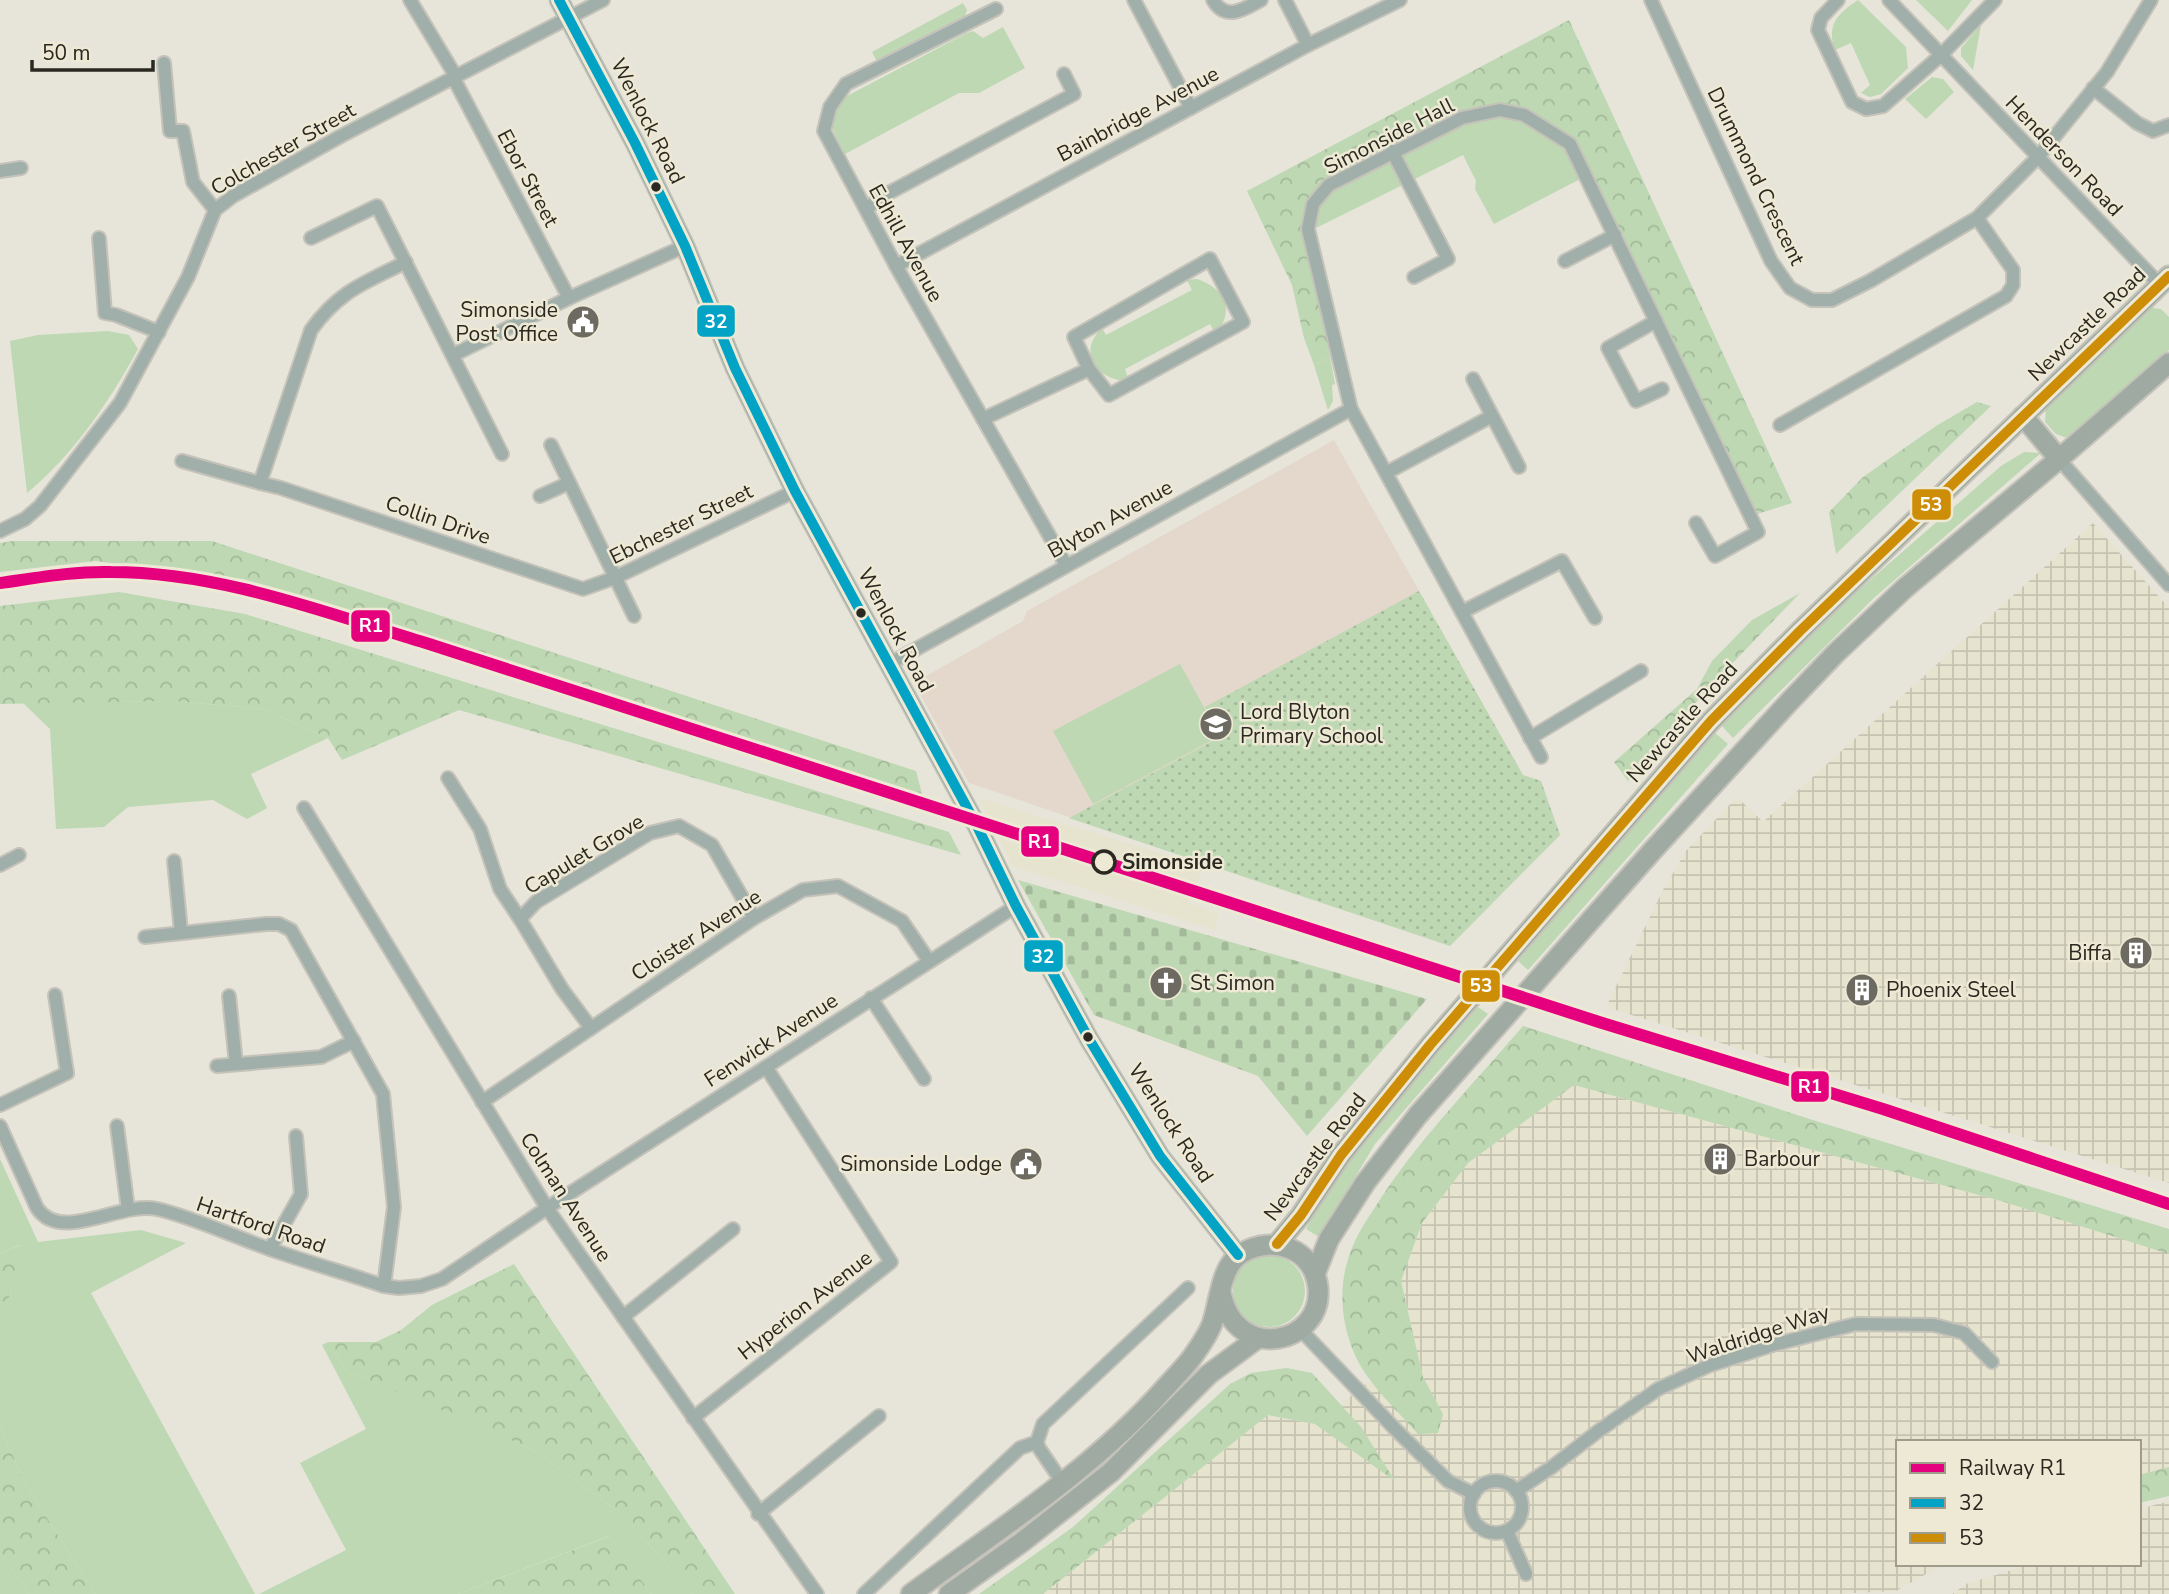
<svg xmlns="http://www.w3.org/2000/svg" width="2169" height="1594" viewBox="0 0 2169 1594" font-family="'Nunito Sans',sans-serif">
<style>
.built{fill:#e6e3ce}
.industrial{fill:url(#industrial-grid)}
.education{fill:#e4d8cc}
.grass{fill:#bdd8b2}
.forest{fill:url(#forest-crowns)}
.cemetery{fill:url(#cemetery-stones)}
.park{fill:url(#park-dots)}
.lines{fill:none;stroke-linecap:round;stroke-linejoin:round}
.street-casing{stroke:#c4c2b9;stroke-width:16}
.secondary-casing{stroke:#c4c2b9;stroke-width:21}
.primary-casing{stroke:#c4c2b9;stroke-width:23}
.street{stroke:#a0afa9;stroke-width:12}
.secondary{stroke:#9cada5;stroke-width:18}
.primary{stroke:#9faaa3;stroke-width:19}
.bus-1-casing{stroke:#ede9d4;stroke-width:16}
.bus-2-casing{stroke:#ede9d4;stroke-width:16}
.bus-1{stroke:#02a3c5;stroke-width:10}
.bus-2{stroke:#ce8d06;stroke-width:10}
.rail-1-casing{stroke:#ede9d4;stroke-width:18}
.rail-1{stroke:#e5007d;stroke-width:12}
.bus-dot{fill:#2a2820;stroke:#ede9d4;stroke-width:2.5}
.stop-dot{fill:#ede9d4;stroke:#2a2820;stroke-width:3.5}
.labels{text-anchor:middle;stroke-width:5;stroke-linejoin:round;paint-order:stroke}
.street-label{font-size:21px;fill:#2a2820;stroke:#ede9d4}
.poi-label{font-size:21px;fill:#2a2820;stroke:#ede9d4;text-anchor:start}
.stop-label{font-size:21px;font-weight:bold;fill:#2a2820;stroke:#ede9d4;text-anchor:start}
.line-badge{stroke:#ede9d4;stroke-width:2.5}
.badge-label{font-size:19px;text-anchor:middle;font-weight:bold;fill:#fff}
</style>
<defs>
<pattern id="industrial-grid" width="8" height="8" patternUnits="userSpaceOnUse" patternTransform="scale(1.75)"><rect width="8" height="8" fill="#e6e3ce"/><path d="M0 4h8M4 0v8" fill="none" stroke="#c5c3b1"/></pattern>
<pattern id="forest-crowns" width="20" height="18" patternUnits="userSpaceOnUse" patternTransform="scale(1.75)"><rect width="20" height="18" fill="#bdd8b2"/><path d="M2 6a3 3 0 1 1 6 0M12 15a3 3 0 1 1 6 0" fill="none" stroke="#a3b999"/></pattern>
<pattern id="cemetery-stones" width="16" height="16" patternUnits="userSpaceOnUse" patternTransform="scale(1.75)"><rect width="16" height="16" fill="#bdd8b2"/><path d="M2 7V4a2 2 0 0 1 4 0v3zM10 15v-3a2 2 0 0 1 4 0v3z" fill="#a3b999"/></pattern>
<pattern id="park-dots" width="8" height="8" patternUnits="userSpaceOnUse" patternTransform="scale(1.75)"><rect width="8" height="8" fill="#bdd8b2"/><path d="M2 2h.1M6 6h.1" fill="none" stroke="#a3b999" stroke-width="1.8" stroke-linecap="round"/></pattern>
</defs>
<rect width="100%" height="100%" fill="#e7e5da"/>
<polygon class="built" points="979,798 1203,866 1189,903 1218,913 1215,930 1012,866"/>
<g class="industrial">
<polygon points="2093,523 2169,608 2169,1183 1606,1007 1664,888 1686,851 1737,797 1763,822"/>
<polygon points="1574,1085 2001,1201 2169,1253 2169,1472 2139,1480 2139,1442 1898,1442 1898,1564 1944,1564 1896,1591 1835,1594 1043,1594 1268,1415 1315,1424 1416,1345 1401,1281 1422,1223 1468,1163"/>
<polygon points="2169,1501 2169,1594 1952,1594 1966,1584 2032,1564 2139,1564 2139,1509"/>
</g>
<polygon class="education" points="1334,440 1523,775 1541,781 1560,835 1450,946 969,783 914,683 1023,621 1027,611"/>
<g class="grass">
<path d="M1858 0 1906 47 1908 68 1881 94 1870 97 1861 93 1870 85 1851 43 1835 50C1826 24 1838 14 1858 0Z"/>
<polygon points="1916,0 1972,0 1948,31"/>
<polygon points="963,3 967,10 964,19 879,65 872,52"/>
<polygon points="1981,25 1973,70 1961,56 1961,48"/>
<path d="M1003 27 1025 68 979 93H959L845 154C833 129 822 120 845 97L967 33 973 31 983 38Z"/>
<polygon points="1932,77 1943,79 1954,92 1926,119 1905,99"/>
<polygon points="1524,115 1570,144 1586,176 1494,224 1475,189 1476,181 1463,155 1318,227 1308,229 1329,185 1462,118"/>
<path d="M1197 279C1224 288 1236 309 1216 334L1210 324 1125 369 1129 381C1098 381 1076 353 1102 328L1106 335 1192 290 1187 280Z"/>
<polygon points="2152,308 2161,309 2169,317 2169,350 2067,438 2056,434 2045,422 2046,406"/>
<path d="M108 331 129 335 138 349C109 402 74 454 27 493L10 341 38 335Z"/>
<polygon points="1330,357 1335,384 1332,385 1333,401 1328,410 1314,365"/>
<polygon points="2024,452 2041,453 1875,597 1733,738 1721,725 1846,601 2001,466"/>
<polygon points="1180,664 1220,736 1093,804 1053,731"/>
<polygon points="172,701 264,709 328,738 251,774 267,808 247,819 213,800 128,807 104,827 56,829 50,729 23,703"/>
<polygon points="1714,732 1728,744 1528,970 1518,961"/>
<polygon points="1478,1007 1488,1014 1375,1144 1319,1237 1306,1229 1341,1168 1360,1143"/>
<polygon points="0,1159 38,1242 141,1230 186,1243 91,1293 255,1594 95,1594 23,1480 0,1425 0,1304 9,1298 21,1245 0,1253"/>
<circle cx="1269" cy="1291" r="36"/>
<polygon points="328,1342 346,1371 472,1422 535,1451 622,1514 693,1594 651,1594 609,1536 458,1594 259,1594 346,1550 300,1463 366,1429 322,1345"/>
<polygon points="0,1553 29,1594 0,1594"/>
</g>
<g class="forest">
<polygon points="1569,20 1792,503 1751,516 1570,144 1524,115 1462,118 1329,185 1308,229 1330,357 1314,365 1304,338 1292,285 1247,191"/>
<polygon points="1977,402 1991,406 1836,554 1829,512 1863,477 1936,426"/>
<polygon points="13,541 212,541 916,771 922,794 243,579 95,561 0,572 0,543"/>
<polygon points="119,592 245,614 949,832 961,855 459,710 342,760 328,738 264,709 172,701 0,704 0,606"/>
<polygon points="1800,593 1706,691 1628,781 1614,762 1697,689 1712,661 1752,620"/>
<path d="M1523 1026 1819 1122 2169 1229V1254L2001 1201 1574 1085 1468 1163 1422 1223 1401 1281 1423 1377 1443 1414 1438 1433 1418 1434C1398 1411 1367 1383 1355 1355 1341 1323 1338 1289 1349 1256 1356 1234 1370 1215 1383 1195 1423 1135 1476 1081 1523 1026Z"/>
<polygon points="22,1245 9,1298 0,1304 0,1253"/>
<polygon points="514,1264 735,1594 693,1594 622,1514 535,1451 471,1422 346,1371 328,1342 376,1342 401,1330 432,1305"/>
<polygon points="1287,1368 1312,1373 1361,1427 1395,1481 1315,1424 1268,1415 1043,1594 979,1594 1073,1527 1230,1384 1251,1373"/>
<polygon points="0,1425 23,1480 95,1594 29,1594 0,1553"/>
<polygon points="2169,1467 2169,1496 2139,1503 2139,1475"/>
<polygon points="610,1536 651,1594 458,1594"/>
</g>
<polygon class="cemetery" points="1018,880 1427,999 1307,1136 1258,1076 1094,1015"/>
<polygon class="park" points="1419,591 1523,775 1541,781 1560,835 1450,946 1069,818 1220,737 1205,707"/>
<g class="lines">
<defs>
<g id="street">
<polyline points="410,0 455,75"/>
<polyline points="1134,0 1191,108"/>
<path d="M1213 0C1226 22 1244 9 1261 0"/>
<polyline points="1285,0 1308,45"/>
<polyline points="1651,0 1771,261 1790,288 1812,300 1832,300 1870,281 1977,218 2038,157 2107,72 2151,0"/>
<polyline points="1838,0 1821,18 1818,30 1852,102 1866,109 1883,106 1941,55 1995,0"/>
<polyline points="1889,0 2160,285"/>
<polyline points="996,9 846,84 830,107 824,131 896,266 1066,565"/>
<polyline points="164,63 170,131 183,131 193,182 215,210"/>
<polyline points="453,77 569,298"/>
<polyline points="2093,88 2137,123 2153,131 2169,125"/>
<polyline points="1392,151 1448,259 1414,277"/>
<polyline points="0,171 21,168"/>
<polyline points="866,209 883,196 1074,94 1064,74"/>
<polyline points="99,238 105,313 116,315 159,332"/>
<polyline points="311,238 377,206 502,454"/>
<polyline points="1565,261 1615,235"/>
<path d="M406 262C364 283 339 291 311 330L260 483 281 488 583 589 614 578 795 491"/>
<polyline points="896,266 1308,45 1400,0"/>
<polyline points="1656,321 1608,348 1636,401 1662,389"/>
<polyline points="453,355 569,298 685,246"/>
<polyline points="1473,379 1519,467"/>
<polyline points="983,419 1089,369 1074,337 1210,259 1243,322 1109,395 1089,369"/>
<polyline points="1780,425 2006,296 2013,285 2013,270 1977,218"/>
<polyline points="551,445 634,616"/>
<polyline points="2059,459 2169,585"/>
<polyline points="182,461 260,483"/>
<polyline points="1386,473 1492,416"/>
<polyline points="540,496 569,483"/>
<polyline points="0,531 25,519 40,506 120,403 188,277 215,210 233,196 341,136 603,0"/>
<polyline points="1462,612 1562,561 1595,618"/>
<polyline points="889,664 1351,409"/>
<polyline points="1530,738 1641,671"/>
<polyline points="1541,757 1351,409 1308,229 1313,204 1329,185 1462,118 1500,110 1524,115 1570,144 1758,532 1715,556 1696,523"/>
<polyline points="448,778 480,829 500,889 520,919"/>
<polyline points="304,808 547,1208 817,1594"/>
<polyline points="174,861 181,932"/>
<polyline points="0,865 19,855"/>
<polyline points="145,937 266,924 279,924 291,930 383,1094 394,1207 384,1286"/>
<polyline points="229,996 236,1064"/>
<polyline points="871,998 924,1079"/>
<polyline points="591,1028 562,989 520,919 536,902 650,833 679,826 712,845 754,918"/>
<polyline points="217,1066 321,1057 354,1041"/>
<polyline points="482,1102 754,918 803,890 838,886 902,921 929,961"/>
<polyline points="0,1105 67,1073 55,995"/>
<path d="M0 1126 37 1208C61 1244 120 1201 157 1209 192 1217 233 1236 267 1248 306 1262 346 1273 384 1286L399 1288 421 1286 442 1279 547 1208 1016 906"/>
<polyline points="117,1126 128,1209"/>
<polyline points="270,1249 301,1194 296,1136"/>
<polyline points="623,1317 733,1229"/>
<polyline points="1300,1329 1397,1431 1448,1481 1474,1494"/>
<polyline points="693,1418 891,1262 766,1067"/>
<circle cx="1496" cy="1507" r="26"/>
<polyline points="1062,1482 1039,1448 1037,1442 1043,1424 1188,1288"/>
<polyline points="1516,1491 1552,1467 1597,1432 1658,1389 1708,1366 1776,1344 1856,1324 1934,1325 1964,1333 1992,1362"/>
<polyline points="758,1514 879,1416"/>
<polyline points="1507,1531 1526,1574"/>
<polyline points="864,1594 1020,1448 1037,1442"/>
</g>
<polyline id="secondary" points="559,0 635,143 685,246 735,368 795,491 977,826 1016,906 1089,1039 1160,1156 1238,1255"/>
<g id="primary">
<polyline points="2023,416 2059,459"/>
<polyline points="1277,1244 1301,1215 1341,1155 1430,1045 1711,721 1800,631 2169,276"/>
<polyline points="1315,1274 1329,1239 1365,1183 1418,1115 1654,849 1790,701 1836,653 1905,588 2059,459 2169,363"/>
<path d="M911 1594C998 1530 1093 1469 1165 1388 1175 1377 1185 1367 1193 1356 1200 1346 1208 1335 1212 1324 1220 1301 1220 1266 1242 1253 1273 1235 1313 1248 1318 1287 1324 1344 1236 1365 1221 1293"/>
<polyline points="949,1594 1022,1542 1111,1472 1209,1374 1258,1338"/>
</g>
</defs>
<use href="#street" class="street-casing"/>
<use href="#secondary" class="secondary-casing"/>
<use href="#primary" class="primary-casing"/>
<use href="#street" class="street"/>
<use href="#secondary" class="secondary"/>
<use href="#primary" class="primary"/>
<defs>
<polyline id="bus-1" points="559,0 635,143 685,246 735,368 795,491 977,826 1016,906 1089,1039 1160,1156 1238,1255"/>
<polyline id="bus-2" points="1277,1244 1301,1215 1341,1155 1430,1045 1711,721 1800,631 2169,276"/>
</defs>
<use href="#bus-1" class="bus-1-casing"/>
<use href="#bus-2" class="bus-2-casing"/>
<use href="#bus-1" class="bus-1"/>
<use href="#bus-2" class="bus-2"/>
<defs>
<path id="rail-1" d="M0 583C36 578 74 571 111 572 220 572 323 612 426 643L1599 1022 1883 1109 2169 1204"/>
</defs>
<use href="#rail-1" class="rail-1-casing"/>
<use href="#rail-1" class="rail-1"/>
</g>
<defs>
<symbol id="civic-disc" viewBox="-11 -11 22 22"><circle r="9.5" fill="#6c6a61" stroke="#ede9d4"/><path d="M-.6-6.5H3V-4.5H.6V-3L4-1V1h2V6H-6V1h2V-1L-.6-3ZM-1.2 2.5V6h2.4V2.5Z" fill="#fff"/></symbol>
<symbol id="school-disc" viewBox="-11 -11 22 22"><circle r="9.5" fill="#6c6a61" stroke="#ede9d4"/><path d="M0-5L7-2L0 1L-7-2ZM-4 1L0 2.5L4 1V4Q0 6-4 4Z" fill="#fff"/></symbol>
<symbol id="building-disc" viewBox="-11 -11 22 22"><circle r="9.5" fill="#6c6a61" stroke="#ede9d4"/><path d="M-4-6H4V6H1V3H-1V6H-4ZM-2.5-4.3h1.7v1.8h-1.7ZM.8-4.3h1.7v1.8H.8ZM-2.5-1h1.7V.8h-1.7ZM.8-1h1.7V.8H.8Z" fill="#fff"/></symbol>
<symbol id="church-disc" viewBox="-11 -11 22 22"><circle r="9.5" fill="#6c6a61" stroke="#ede9d4"/><path d="M-1.2-6h2.4v3.5h3.3v2.4h-3.3V6h-2.4V-.1h-3.3v-2.4h3.3Z" fill="#fff"/></symbol>
</defs>
<g fill-rule="evenodd">
<use href="#civic-disc" x="564" y="303" width="38" height="38"/>
<use href="#school-disc" x="1197" y="705" width="38" height="38"/>
<use href="#building-disc" x="2117" y="934" width="38" height="38"/>
<use href="#church-disc" x="1147" y="964" width="38" height="38"/>
<use href="#building-disc" x="1843" y="971" width="38" height="38"/>
<use href="#building-disc" x="1701" y="1140" width="38" height="38"/>
<use href="#civic-disc" x="1007" y="1145" width="38" height="38"/>
</g>
<g class="bus-dot">
<circle cx="656" cy="187" r="6"/>
<circle cx="861" cy="613" r="6"/>
<circle cx="1088" cy="1037" r="6"/>
</g>
<circle class="stop-dot" cx="1104" cy="862" r="11"/>
<g class="labels">
<g class="street-label">
<text transform="translate(1138 114) rotate(-28)" y="7">Bainbridge Avenue</text>
<text transform="translate(648 121) rotate(63)" y="7">Wenlock Road</text>
<text transform="translate(1389 136) rotate(-27)" y="7">Simonside Hall</text>
<text transform="translate(283 149) rotate(-30)" y="7">Colchester Street</text>
<text transform="translate(2064 156) rotate(46)" y="7">Henderson Road</text>
<text transform="translate(1756 176) rotate(64)" y="7">Drummond Crescent</text>
<text transform="translate(528 178) rotate(62)" y="7">Ebor Street</text>
<text transform="translate(906 243) rotate(61)" y="7">Edhill Avenue</text>
<text transform="translate(2087 324) rotate(-44)" y="7">Newcastle Road</text>
<text transform="translate(1110 519) rotate(-29)" y="7">Blyton Avenue</text>
<text transform="translate(438 520) rotate(19)" y="7">Collin Drive</text>
<text transform="translate(681 524) rotate(-26)" y="7">Ebchester Street</text>
<text transform="translate(896 630) rotate(62)" y="7">Wenlock Road</text>
<text transform="translate(1682 722) rotate(-48)" y="7">Newcastle Road</text>
<text transform="translate(584 854) rotate(-31)" y="7">Capulet Grove</text>
<text transform="translate(696 935) rotate(-33)" y="7">Cloister Avenue</text>
<text transform="translate(771 1040) rotate(-33)" y="7">Fenwick Avenue</text>
<text transform="translate(1171 1123) rotate(57)" y="7">Wenlock Road</text>
<text transform="translate(1315 1157) rotate(-53)" y="7">Newcastle Road</text>
<text transform="translate(566 1197) rotate(57)" y="7">Colman Avenue</text>
<text transform="translate(261 1225) rotate(19)" y="7">Hartford Road</text>
<text transform="translate(805 1305) rotate(-38)" y="7">Hyperion Avenue</text>
<text transform="translate(1758 1334) rotate(-18)" y="7">Waldridge Way</text>
</g>
<g class="poi-label">
<text x="558" y="317" text-anchor="end">Simonside<tspan x="558" dy="24">Post Office</tspan></text>
<text x="1240" y="719">Lord Blyton<tspan x="1240" dy="24">Primary School</tspan></text>
<text x="2112" y="960" text-anchor="end">Biffa</text>
<text x="1190" y="990">St Simon</text>
<text x="1886" y="997">Phoenix Steel</text>
<text x="1744" y="1166">Barbour</text>
<text x="1002" y="1171" text-anchor="end">Simonside Lodge</text>
</g>
<g class="stop-label">
<text x="1122" y="869">Simonside</text>
</g>
</g>
<g class="line-badge">
<rect x="696" y="304" width="40" height="34" rx="7" fill="#02a3c5"/>
<rect x="1911" y="488" width="41" height="33" rx="7" fill="#ce8d06"/>
<rect x="350" y="609" width="41" height="34" rx="7" fill="#e5007d"/>
<rect x="1020" y="825" width="40" height="33" rx="7" fill="#e5007d"/>
<rect x="1023" y="939" width="41" height="34" rx="7" fill="#02a3c5"/>
<rect x="1461" y="969" width="40" height="34" rx="7" fill="#ce8d06"/>
<rect x="1790" y="1070" width="40" height="33" rx="7" fill="#e5007d"/>
</g>
<g class="badge-label">
<text x="716" y="328">32</text>
<text x="1931" y="511">53</text>
<text x="371" y="632">R1</text>
<text x="1040" y="848">R1</text>
<text x="1043" y="963">32</text>
<text x="1481" y="992">53</text>
<text x="1810" y="1093">R1</text>
</g>
<rect x="1896" y="1440" width="245" height="126" fill="#ede9d4" stroke="#9f9c8c" stroke-width="2"/>
<rect x="1910" y="1463" width="35" height="10" fill="#e5007d" stroke="#9f9c8c" stroke-width="2"/>
<text x="1959" y="1475" font-size="21" fill="#2a2820">Railway R1</text>
<rect x="1910" y="1498" width="35" height="10" fill="#02a3c5" stroke="#9f9c8c" stroke-width="2"/>
<text x="1959" y="1510" font-size="21" fill="#2a2820">32</text>
<rect x="1910" y="1533" width="35" height="10" fill="#ce8d06" stroke="#9f9c8c" stroke-width="2"/>
<text x="1959" y="1545" font-size="21" fill="#2a2820">53</text>
<path d="M32 60v10h121v-10" fill="none" stroke="#2a2820" stroke-width="3.5"/>
<text x="42" y="60" font-size="21" fill="#2a2820" stroke="#ede9d4" stroke-width="5" paint-order="stroke">50 m</text>
</svg>
